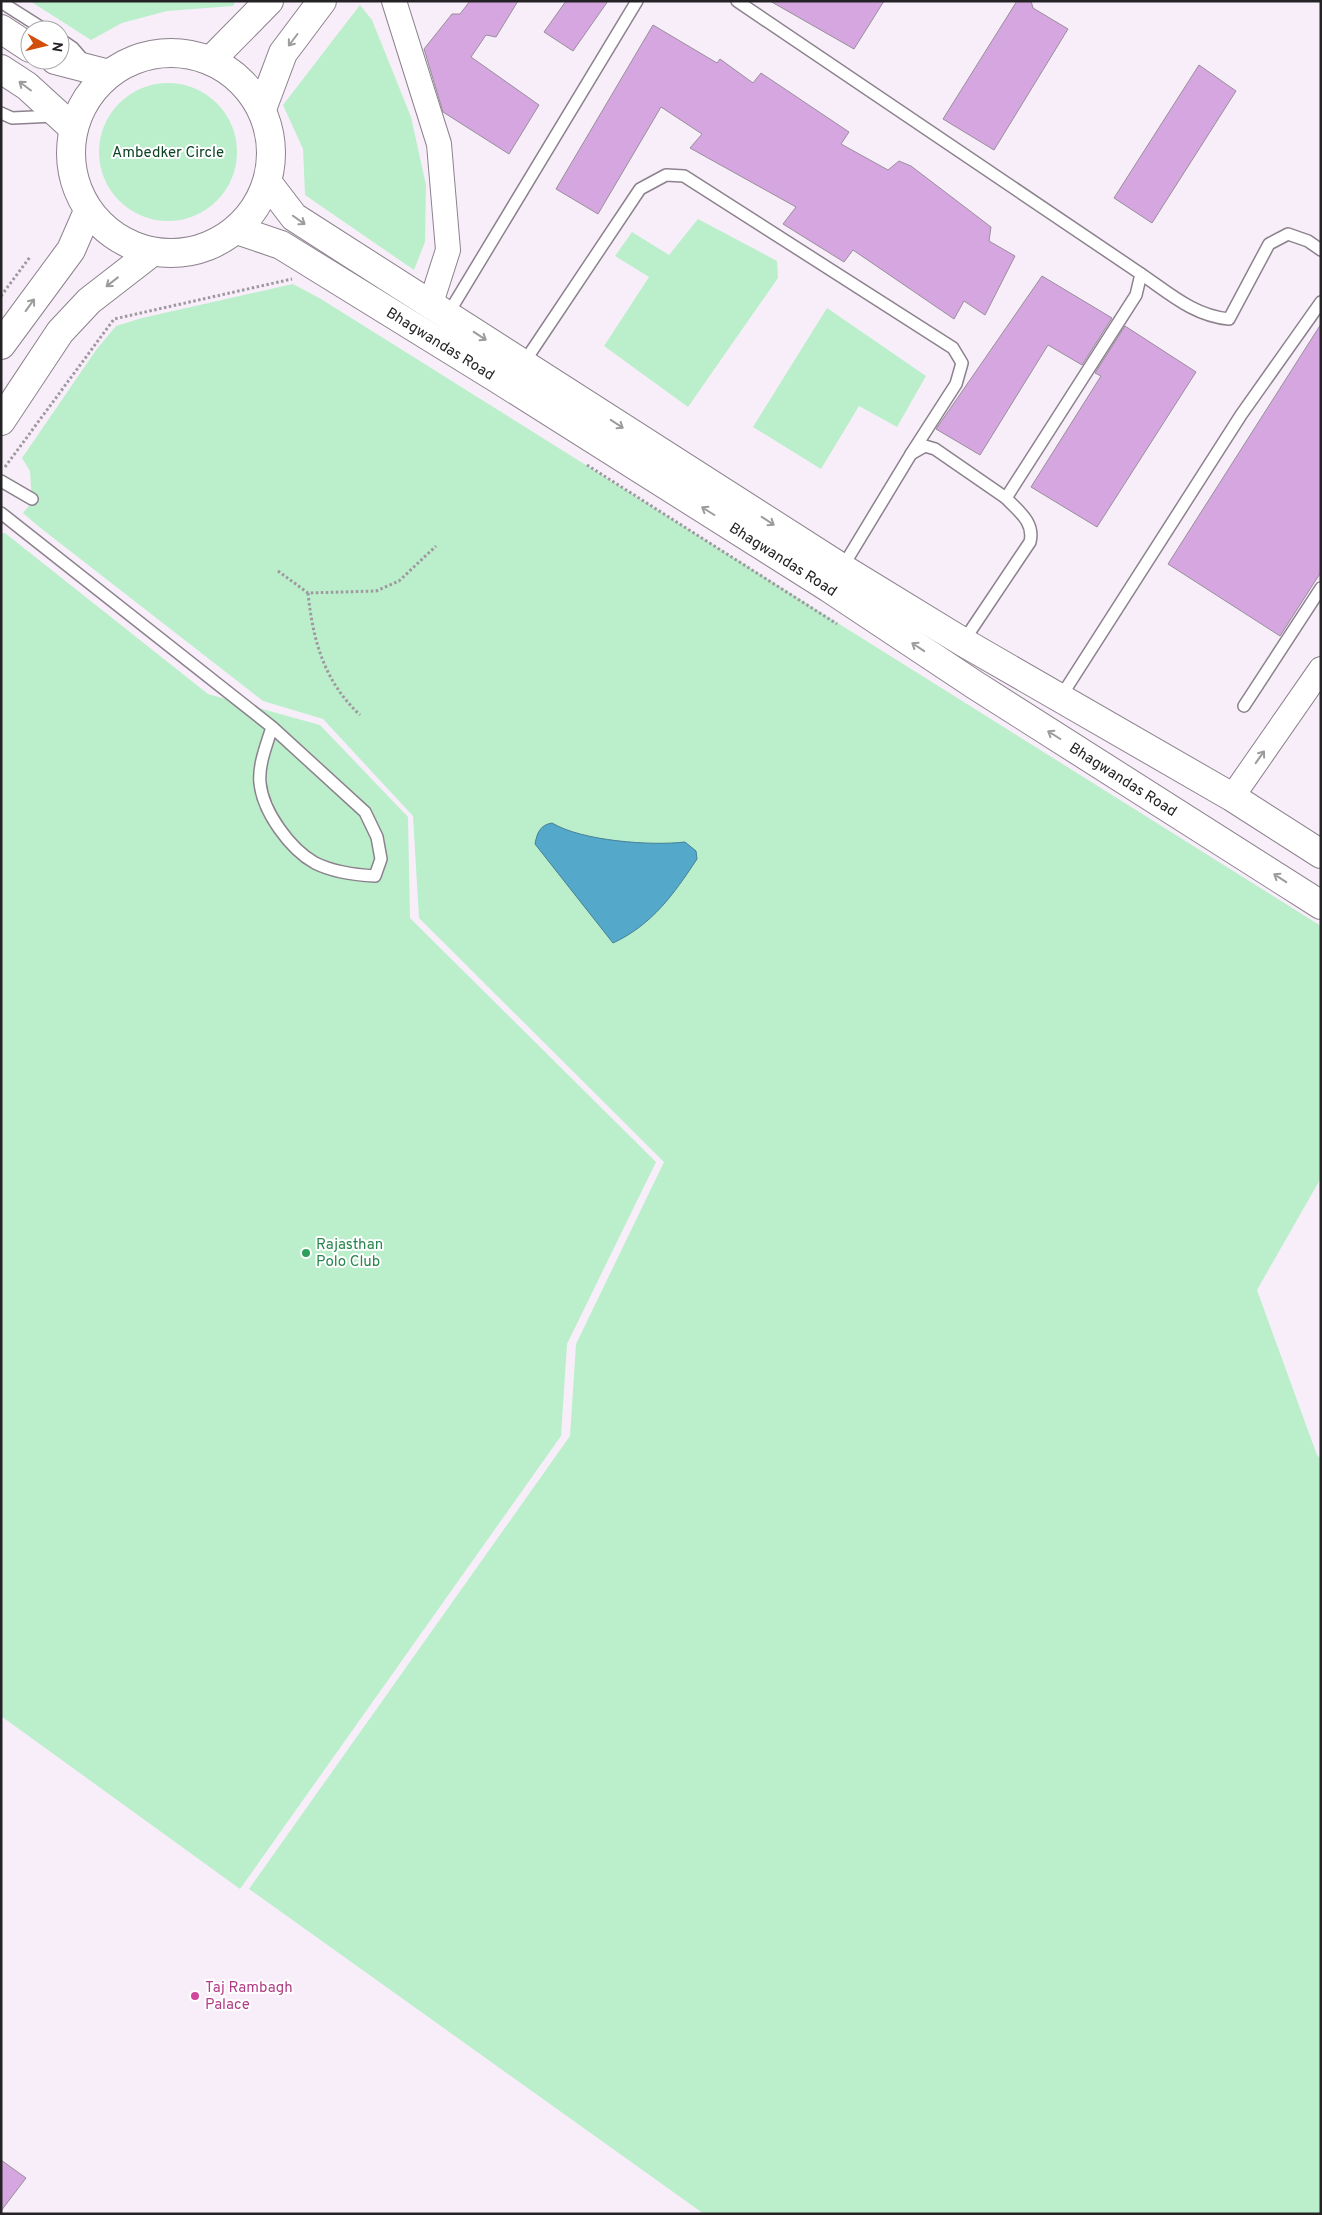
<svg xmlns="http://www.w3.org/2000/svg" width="1322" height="2215" viewBox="0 0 1322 2215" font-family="Overpass,sans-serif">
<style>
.green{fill:#bbefcb}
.water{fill:#54a8c9;stroke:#468098}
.building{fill:#d5a6df;stroke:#998f9b}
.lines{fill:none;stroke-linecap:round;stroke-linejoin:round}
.lane-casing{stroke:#8c828d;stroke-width:14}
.street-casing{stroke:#8c828d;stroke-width:26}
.secondary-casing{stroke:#8c828d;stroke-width:30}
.path{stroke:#9f98a1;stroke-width:3;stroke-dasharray:2.5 2.5;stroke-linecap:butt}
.lane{stroke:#fff;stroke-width:11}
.street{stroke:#fff;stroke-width:24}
.secondary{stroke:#fff;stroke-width:28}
.oneway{stroke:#9d9c9d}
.leisure-dot{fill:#2e9e5b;stroke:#fff;stroke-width:2}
.hotel-dot{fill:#d1479c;stroke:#fff;stroke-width:2}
.labels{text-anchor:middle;stroke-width:4;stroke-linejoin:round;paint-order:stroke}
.park-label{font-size:15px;fill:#0d4225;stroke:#fff}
.street-label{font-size:15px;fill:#252226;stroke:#fff}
.leisure-label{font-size:15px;fill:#27864d;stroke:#fff;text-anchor:start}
.hotel-label{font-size:15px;fill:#b23c85;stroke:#fff;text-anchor:start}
</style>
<rect width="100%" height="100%" fill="#f8eefa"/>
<g class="green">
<polygon points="30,1 236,1 233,6 167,11 122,23 91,40"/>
<polygon points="360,5 372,20 411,117 426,185 425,242 414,270 305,195 303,149 283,105"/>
<circle cx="168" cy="152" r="69"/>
<polygon points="698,219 777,261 778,278 688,407 604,346 649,277 615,256 632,232 669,255"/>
<polygon points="293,284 321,299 1321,926 1321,1178 1257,1290 1317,1455 1321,1459 1321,2214 704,2214 249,1889 570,1436 576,1344 664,1162 419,918 413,816 323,719 263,701 38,526 23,513 32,502 30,471 22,458 96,350 116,326 142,318"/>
<polygon points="827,308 926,376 897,427 859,406 821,469 753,427"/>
<polygon points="5,533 208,694 320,725 408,817 410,918 656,1162 567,1344 561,1436 240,1889 1,1716 1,534"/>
</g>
<path class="water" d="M552 823C582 841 651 846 685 842L696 851 697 859C674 894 652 925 613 943L535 844C537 833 540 825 552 823Z"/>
<g class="building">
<polygon points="470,1 518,1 496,37 486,35 471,57 539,105 509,154 443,112 424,49 452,14 460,14"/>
<polygon points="566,1 608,1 573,51 544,32"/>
<polygon points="770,1 884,1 854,49"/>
<polygon points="1017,1 1031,1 1033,8 1068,29 994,150 943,119"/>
<polygon points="653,25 717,63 720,59 753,83 761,73 849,132 841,144 888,170 899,161 911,166 991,227 989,241 1015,256 985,315 964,301 954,319 853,250 844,262 783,224 796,207 690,148 702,134 661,107 598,214 556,189"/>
<polygon points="1199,65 1236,91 1152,223 1114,198"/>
<polygon points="1042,276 1112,318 1082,365 1048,345 980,455 936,429"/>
<polygon points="1321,324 1321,572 1280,636 1168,564"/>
<polygon points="1125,326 1196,372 1097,527 1031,487 1101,376 1095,373"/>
<polygon points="1,2160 26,2178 1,2211"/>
</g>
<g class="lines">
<defs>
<g id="lane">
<path d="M737 1 1141 274 1136 295 1006 498C1018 511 1035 522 1030 542L963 642"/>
<polyline points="1,2 45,30"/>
<polyline points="60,39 73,48 86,63"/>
<polyline points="1,113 12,118 55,116"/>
<path d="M1141 274C1169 293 1194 316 1229 319L1269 244 1288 234 1308 241 1321 250"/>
<polyline points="448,314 637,1"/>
<polyline points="523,364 640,189 666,175 684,176 953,348 962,363 956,384 911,454"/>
<polyline points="1,481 32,499"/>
<path d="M1 513 272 727 365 812 377 837 381 859 375 876C356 875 333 872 315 863 290 849 263 812 260 783 258 765 267 744 272 727"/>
<polyline points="842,568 911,454 925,446 935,449 1006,498"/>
<polyline points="1060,698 1241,415 1321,302"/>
<polyline points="1244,706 1321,588"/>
</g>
<g id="street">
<polyline points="394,1 439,144 448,250 431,303"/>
<polyline points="1232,797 1321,669"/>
</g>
<g id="secondary">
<polyline points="1,29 30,48"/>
<circle cx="171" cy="153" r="100"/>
<polyline points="55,60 109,74"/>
<polyline points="211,60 269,1"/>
<polyline points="1,69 27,86 73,128"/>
<polyline points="262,109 283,53 322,1"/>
<polyline points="268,183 294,217 842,568 963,642 1232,797 1321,854"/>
<path id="s1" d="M237 230 281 245 498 379 829 588 975 685 1321 905"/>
<polyline points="1,345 71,250 88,211"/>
<polyline points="1,421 60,332 89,301 151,253"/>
</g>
</defs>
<use href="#lane" class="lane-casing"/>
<use href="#street" class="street-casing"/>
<use href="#secondary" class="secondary-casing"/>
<g class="path">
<polyline points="1,296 30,257"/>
<polyline points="587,465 837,624"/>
<polyline points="5,467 114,319 292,279"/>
<polyline points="278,571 308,593 376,591 399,581 436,546"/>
<path d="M308 593C313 641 324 681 360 715"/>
</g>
<use href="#lane" class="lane"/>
<use href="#street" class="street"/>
<use href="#secondary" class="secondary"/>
</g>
<defs><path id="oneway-shaft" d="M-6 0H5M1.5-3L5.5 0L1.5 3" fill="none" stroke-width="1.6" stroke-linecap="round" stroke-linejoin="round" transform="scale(1.25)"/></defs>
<g class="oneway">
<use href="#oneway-shaft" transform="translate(293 40) rotate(127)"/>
<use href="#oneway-shaft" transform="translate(25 86) rotate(-143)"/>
<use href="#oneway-shaft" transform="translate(299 220) rotate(35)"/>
<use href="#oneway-shaft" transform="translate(112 282) rotate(142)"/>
<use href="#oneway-shaft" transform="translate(30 305) rotate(-54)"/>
<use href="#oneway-shaft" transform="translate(480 336) rotate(33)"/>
<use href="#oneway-shaft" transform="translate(617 424) rotate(33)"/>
<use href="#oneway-shaft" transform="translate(708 511) rotate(-148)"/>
<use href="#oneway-shaft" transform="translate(768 521) rotate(33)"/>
<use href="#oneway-shaft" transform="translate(918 647) rotate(-146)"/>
<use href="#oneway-shaft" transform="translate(1054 735) rotate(-148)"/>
<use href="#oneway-shaft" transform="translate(1260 757) rotate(-55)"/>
<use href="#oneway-shaft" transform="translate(1280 878) rotate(-147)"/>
</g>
<circle class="leisure-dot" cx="306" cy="1253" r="5"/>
<circle class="hotel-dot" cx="195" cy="1996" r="5"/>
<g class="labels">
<g class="park-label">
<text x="168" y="157">Ambedker Circle</text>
</g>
<g class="street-label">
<text dy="5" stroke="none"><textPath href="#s1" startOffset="234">Bhagwandas Road</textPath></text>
<text dy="5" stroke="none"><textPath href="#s1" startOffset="639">Bhagwandas Road</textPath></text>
<text dy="5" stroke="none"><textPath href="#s1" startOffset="1044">Bhagwandas Road</textPath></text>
</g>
<g class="leisure-label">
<text x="316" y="1249">Rajasthan<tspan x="316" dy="17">Polo Club</tspan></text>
</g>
<g class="hotel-label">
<text x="205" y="1992">Taj Rambagh<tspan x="205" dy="17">Palace</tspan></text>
</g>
</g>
<rect width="1322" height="2215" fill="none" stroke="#252226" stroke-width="5"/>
<g transform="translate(45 45) rotate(98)"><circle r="24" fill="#ffffff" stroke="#a8a7a8"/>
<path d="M0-4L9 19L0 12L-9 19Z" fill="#d24e0a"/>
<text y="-8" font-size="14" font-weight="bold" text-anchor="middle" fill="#252226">N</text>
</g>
</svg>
